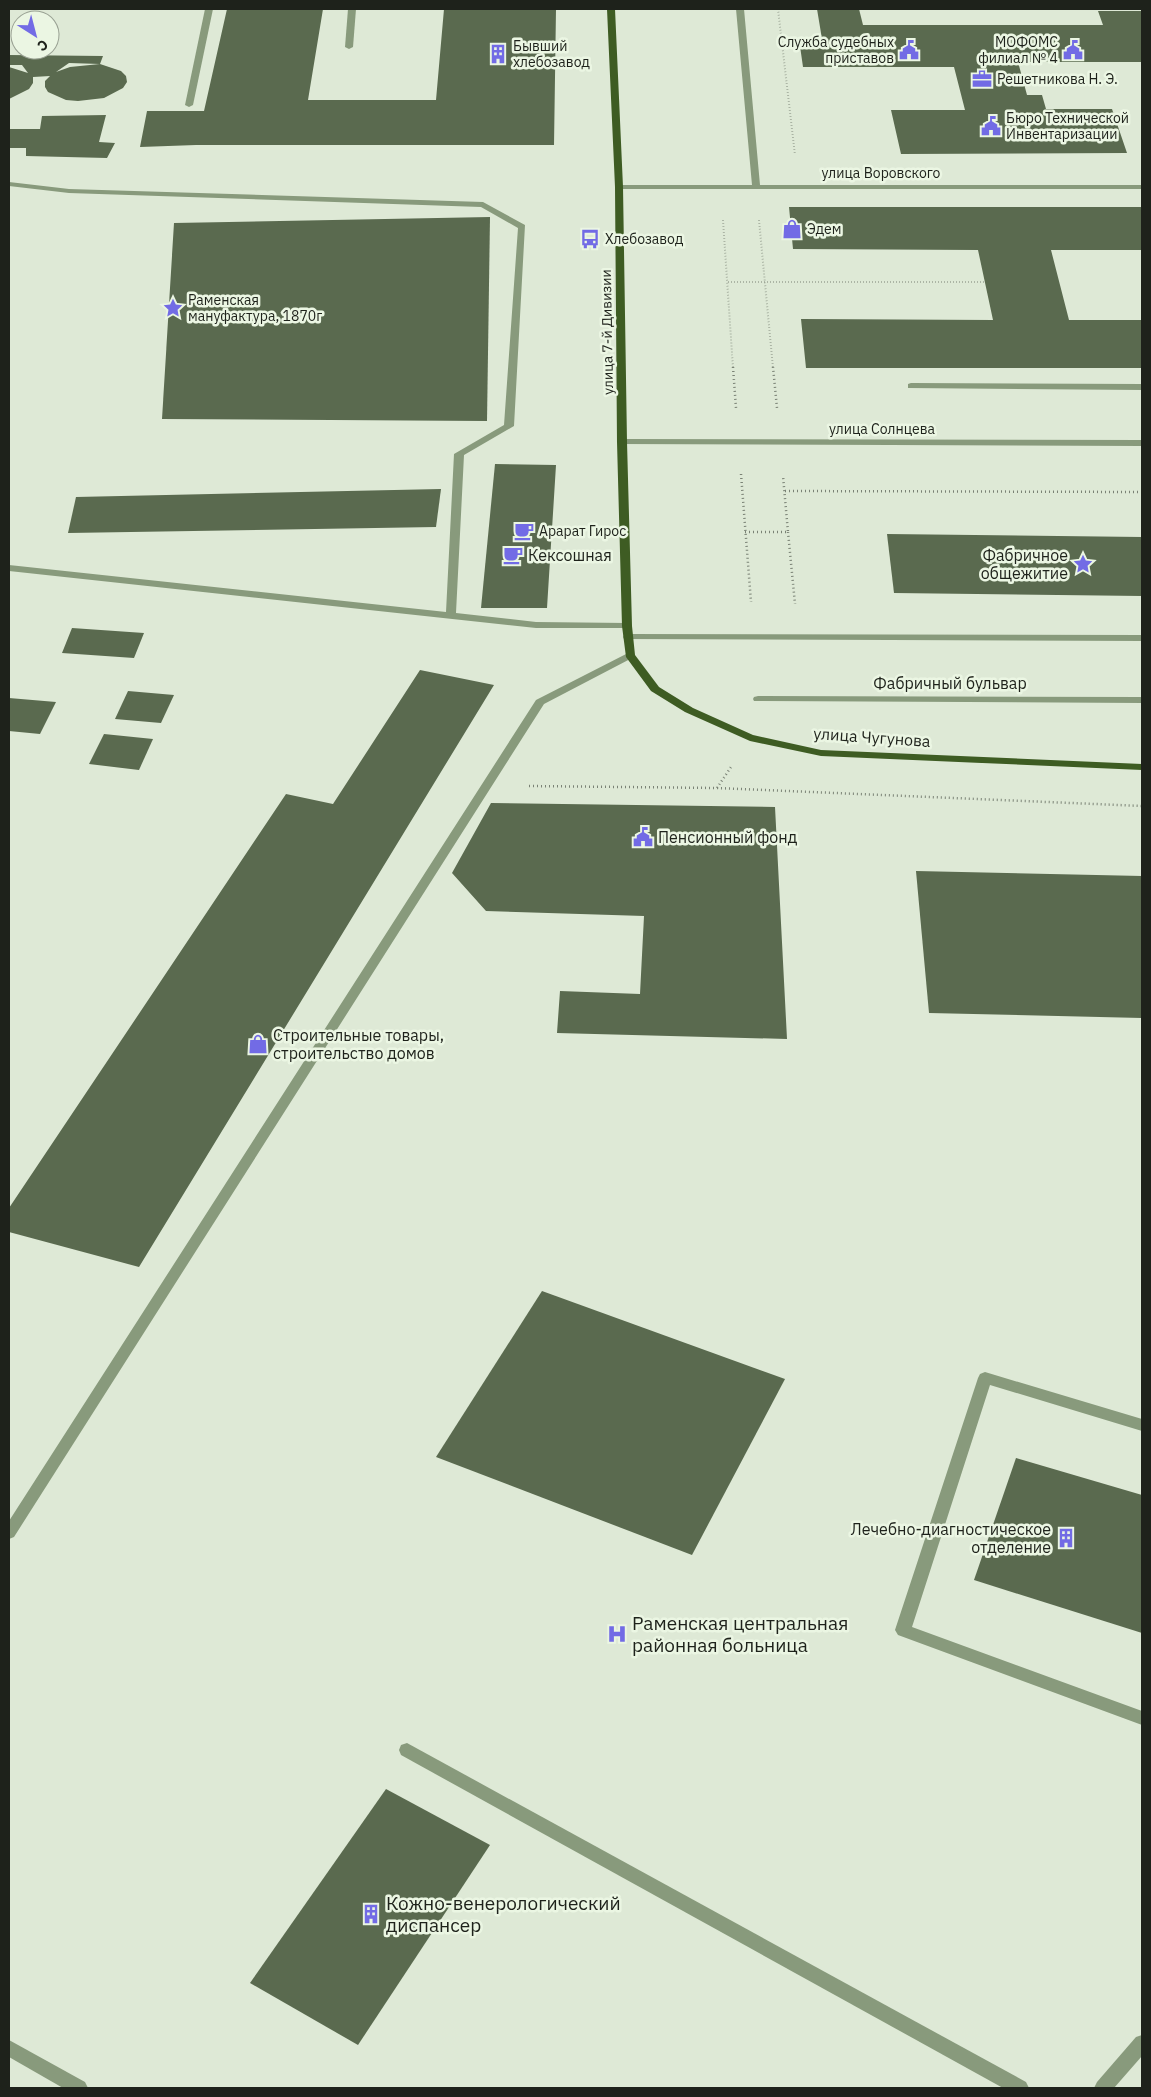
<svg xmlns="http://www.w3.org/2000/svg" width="1151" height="2097" viewBox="0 0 1151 2097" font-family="'IBM Plex Sans',sans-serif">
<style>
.building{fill:#5a6a4f}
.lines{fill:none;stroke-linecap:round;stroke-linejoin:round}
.path-far1{stroke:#7a8275;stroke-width:2;stroke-dasharray:0.5 2.5;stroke-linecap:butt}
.path{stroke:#7a8275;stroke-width:2.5;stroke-dasharray:1 3;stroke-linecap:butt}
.minor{fill:#889a7c;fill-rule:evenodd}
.major{fill:#3e5c23;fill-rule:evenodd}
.labels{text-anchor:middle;stroke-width:5;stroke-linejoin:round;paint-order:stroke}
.far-poi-label{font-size:14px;fill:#1e221b;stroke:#ebf6e3;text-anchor:start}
.far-street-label{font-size:14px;fill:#1e221b;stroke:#ebf6e3}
.poi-label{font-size:16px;fill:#1e221b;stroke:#ebf6e3;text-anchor:start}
.street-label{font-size:16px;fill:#1e221b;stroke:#ebf6e3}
.near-poi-label{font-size:19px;fill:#1e221b;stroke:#ebf6e3;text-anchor:start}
</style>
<rect width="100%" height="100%" fill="#dee9d6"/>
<g class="building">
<polygon points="227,9 323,9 308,100 436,100 444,9 556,9 554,145 196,145 140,147 147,111 204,111"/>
<polygon points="817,9 859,9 863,25 1103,25 1098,11 1142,11 1142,62 1018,62 1027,95 1042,95 1046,109 1112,109 1127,153 901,154 891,110 965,110 954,67 803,67 799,39 822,39"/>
<polygon points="9,55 103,56 100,64 69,63 56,72 70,67 100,64 121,71 126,76 127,82 123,88 104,98 78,101 66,100 48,92 45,87 45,81 50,76 33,77 33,83 29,89 9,99 9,67 28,73 22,65 9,65"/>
<polygon points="106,115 99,142 115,143 107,158 26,156 26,148 9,148 9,129 40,129 42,116"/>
<polygon points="789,207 1142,207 1142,250 1051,250 1069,320 1142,320 1142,368 806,368 801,319 993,320 978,250 793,249"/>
<polygon points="490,217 487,421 162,419 174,223"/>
<polygon points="495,464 556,465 547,608 481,608"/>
<polygon points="441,489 436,527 68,533 76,497"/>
<polygon points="887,534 1142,537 1142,596 894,593"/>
<polygon points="72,628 144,633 134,658 62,653"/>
<polygon points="420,670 494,685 139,1267 9,1232 9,1208 286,794 333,804"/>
<polygon points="128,691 174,695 161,723 115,719"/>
<polygon points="9,698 56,702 40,734 9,731"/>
<polygon points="104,734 153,739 139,770 89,764"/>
<polygon points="491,803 775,807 787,1039 557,1033 560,991 640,994 644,916 486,911 452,873"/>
<polygon points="916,871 1142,876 1142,1018 929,1013"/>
<polygon points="542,1291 785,1379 692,1555 436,1457"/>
<polygon points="1016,1458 1142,1495 1142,1633 974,1580"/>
<polygon points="386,1789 490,1845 358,2045 250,1983"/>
</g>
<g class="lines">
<g class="path-far1">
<polyline points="778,9 795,155"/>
<polyline points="723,220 733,368"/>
<polyline points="759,220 773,368"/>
<polyline points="728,282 985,282"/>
</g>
<g class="path">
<polyline points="733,367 736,408"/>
<polyline points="773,367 777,408"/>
<polyline points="741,474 751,602"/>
<polyline points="785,491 1142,492"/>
<polyline points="745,532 788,532 783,476"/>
<polyline points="788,532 795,604"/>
<polyline points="529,786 717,788 1142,806"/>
<polyline points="717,788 731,767"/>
</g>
<g class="minor">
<polygon points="205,9 213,9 193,105 189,107 185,105"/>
<polygon points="348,9 356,9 353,47 349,49 345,47"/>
<polygon points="736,9 744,9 760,185 1142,185 1142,189 616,189 615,187 619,185 752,185"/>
<polygon points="9,182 69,189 483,202 525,225 514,426 464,455 456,613 536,622 627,623 631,624 632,626 631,628 536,628 9,571 9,565 446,612 454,454 504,425 518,228 481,207 69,193 9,186"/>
<polygon points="911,383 1142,384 1142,390 908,388 908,384"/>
<polygon points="622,439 1142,440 1142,446 619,444 619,440"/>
<polygon points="628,634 1142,635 1142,641 624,639 623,637 624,635"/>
<polygon points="630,652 635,655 634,657 544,704 14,1537 9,1539 9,1521 536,700"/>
<polygon points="758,696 1142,697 1142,703 754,701 753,699 754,697"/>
<polygon points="985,1372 1142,1419 1142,1431 990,1385 912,1627 1142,1711 1142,1725 898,1635 895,1630 978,1378 980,1374"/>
<polygon points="407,1743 1026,2082 1029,2088 1003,2088 401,1755 399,1750 401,1745"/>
<polygon points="1142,2035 1142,2056 1114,2088 1094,2088 1097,2082 1136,2037"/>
<polygon points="9,2040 85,2082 88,2088 63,2088 9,2057"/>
</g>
<polygon class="major" points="607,9 615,9 623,187 627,442 632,626 635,655 659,687 693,708 753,735 821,750 1142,764 1142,770 821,756 750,741 685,712 651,691 626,657 622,626 617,442 615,187"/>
</g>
<defs>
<symbol id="civic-bare" viewBox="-9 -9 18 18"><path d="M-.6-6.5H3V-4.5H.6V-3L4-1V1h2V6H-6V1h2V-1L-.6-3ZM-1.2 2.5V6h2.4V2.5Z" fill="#726be5" stroke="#ebf6e3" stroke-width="2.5" paint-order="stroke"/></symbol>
<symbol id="building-bare" viewBox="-9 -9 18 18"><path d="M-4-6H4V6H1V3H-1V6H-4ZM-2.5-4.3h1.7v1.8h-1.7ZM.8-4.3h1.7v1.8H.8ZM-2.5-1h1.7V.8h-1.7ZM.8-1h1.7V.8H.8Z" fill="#726be5" stroke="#ebf6e3" stroke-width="2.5" paint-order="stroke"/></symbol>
<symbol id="office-bare" viewBox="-9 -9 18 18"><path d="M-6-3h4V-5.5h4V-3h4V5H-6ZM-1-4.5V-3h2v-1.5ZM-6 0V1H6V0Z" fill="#726be5" stroke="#ebf6e3" stroke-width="2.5" paint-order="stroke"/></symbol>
<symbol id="shop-bare" viewBox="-9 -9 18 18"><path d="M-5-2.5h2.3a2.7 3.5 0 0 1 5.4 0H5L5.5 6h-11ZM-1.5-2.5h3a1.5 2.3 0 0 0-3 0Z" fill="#726be5" stroke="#ebf6e3" stroke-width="2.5" paint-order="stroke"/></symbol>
<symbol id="bus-bare" viewBox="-9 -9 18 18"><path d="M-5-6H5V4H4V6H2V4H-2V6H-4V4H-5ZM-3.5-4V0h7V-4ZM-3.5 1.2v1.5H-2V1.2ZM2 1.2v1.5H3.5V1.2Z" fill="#726be5" stroke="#ebf6e3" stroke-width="2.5" paint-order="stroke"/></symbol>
<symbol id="sight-bare" viewBox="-9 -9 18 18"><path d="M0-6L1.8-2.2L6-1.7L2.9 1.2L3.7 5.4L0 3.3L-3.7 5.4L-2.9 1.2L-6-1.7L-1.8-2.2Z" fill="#726be5" stroke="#ebf6e3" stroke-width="2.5" paint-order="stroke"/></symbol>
<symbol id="cafe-bare" viewBox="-9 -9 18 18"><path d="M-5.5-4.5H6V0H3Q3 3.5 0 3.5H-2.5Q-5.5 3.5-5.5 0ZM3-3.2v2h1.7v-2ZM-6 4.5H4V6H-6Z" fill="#726be5" stroke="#ebf6e3" stroke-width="2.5" paint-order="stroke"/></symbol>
<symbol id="hospital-bare" viewBox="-9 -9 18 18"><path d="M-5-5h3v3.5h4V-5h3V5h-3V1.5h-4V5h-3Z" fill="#726be5" stroke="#ebf6e3" stroke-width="2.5" paint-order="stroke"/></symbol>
</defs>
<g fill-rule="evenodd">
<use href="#civic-bare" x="895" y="36" width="28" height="28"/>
<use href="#civic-bare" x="1059" y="36" width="28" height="28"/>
<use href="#building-bare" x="484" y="40" width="28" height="28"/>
<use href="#office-bare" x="968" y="65" width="28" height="28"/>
<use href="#civic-bare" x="977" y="112" width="28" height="28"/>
<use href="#shop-bare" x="778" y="215" width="28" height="28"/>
<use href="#bus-bare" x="576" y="225" width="28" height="28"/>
<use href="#sight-bare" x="159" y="294" width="28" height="28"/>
<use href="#cafe-bare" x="510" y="517" width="28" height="28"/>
<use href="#cafe-bare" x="499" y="541" width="28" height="28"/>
<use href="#sight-bare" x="1069" y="550" width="28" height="28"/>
<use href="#civic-bare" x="629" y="823" width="28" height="28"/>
<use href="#shop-bare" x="244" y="1030" width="28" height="28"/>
<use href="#building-bare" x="1052" y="1524" width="28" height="28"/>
<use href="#hospital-bare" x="603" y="1620" width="28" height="28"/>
<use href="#building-bare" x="357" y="1900" width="28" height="28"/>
</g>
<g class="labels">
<g class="far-poi-label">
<text x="894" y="47" text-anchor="end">Служба судебных<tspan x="894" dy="16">приставов</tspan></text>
<text x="1058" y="47" text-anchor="end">МОФОМС<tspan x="1058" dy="16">филиал № 4</tspan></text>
<text x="513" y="51">Бывший<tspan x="513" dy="16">хлебозавод</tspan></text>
<text x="997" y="84">Решетникова Н. Э.</text>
<text x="1006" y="123">Бюро Технической<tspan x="1006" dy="16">Инвентаризации</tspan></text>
<text x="807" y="234">Эдем</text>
<text x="605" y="244">Хлебозавод</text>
<text x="188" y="305">Раменская<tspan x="188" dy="16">мануфактура, 1870г</tspan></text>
<text x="539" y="536">Арарат Гирос</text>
</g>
<g class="far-street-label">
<text x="881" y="178">улица Воровского</text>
<text transform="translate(607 332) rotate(-91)" y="5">улица 7-й Дивизии</text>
<text x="882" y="434">улица Солнцева</text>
</g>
<g class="poi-label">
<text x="528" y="561">Кексошная</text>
<text x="1068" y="561" text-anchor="end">Фабричное<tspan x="1068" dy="18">общежитие</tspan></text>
<text x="658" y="843">Пенсионный фонд</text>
<text x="273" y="1041">Строительные товары,<tspan x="273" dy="18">строительство домов</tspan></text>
<text x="1051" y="1535" text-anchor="end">Лечебно-диагностическое<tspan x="1051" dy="18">отделение</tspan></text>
</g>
<g class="street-label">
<text x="950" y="689">Фабричный бульвар</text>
<text transform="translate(872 737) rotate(4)" y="6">улица Чугунова</text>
</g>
<g class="near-poi-label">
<text x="632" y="1630">Раменская центральная<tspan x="632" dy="22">районная больница</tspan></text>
<text x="386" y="1910">Кожно-венерологический<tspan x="386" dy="22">диспансер</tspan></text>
</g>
</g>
<rect width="1151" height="2097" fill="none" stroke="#1e221b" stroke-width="20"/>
<g transform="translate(35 35) rotate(144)"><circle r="24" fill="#ebf6e3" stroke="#99a193"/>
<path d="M0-4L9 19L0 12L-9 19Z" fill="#726be5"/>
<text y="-8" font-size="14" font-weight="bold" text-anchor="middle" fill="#1e221b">С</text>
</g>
</svg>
